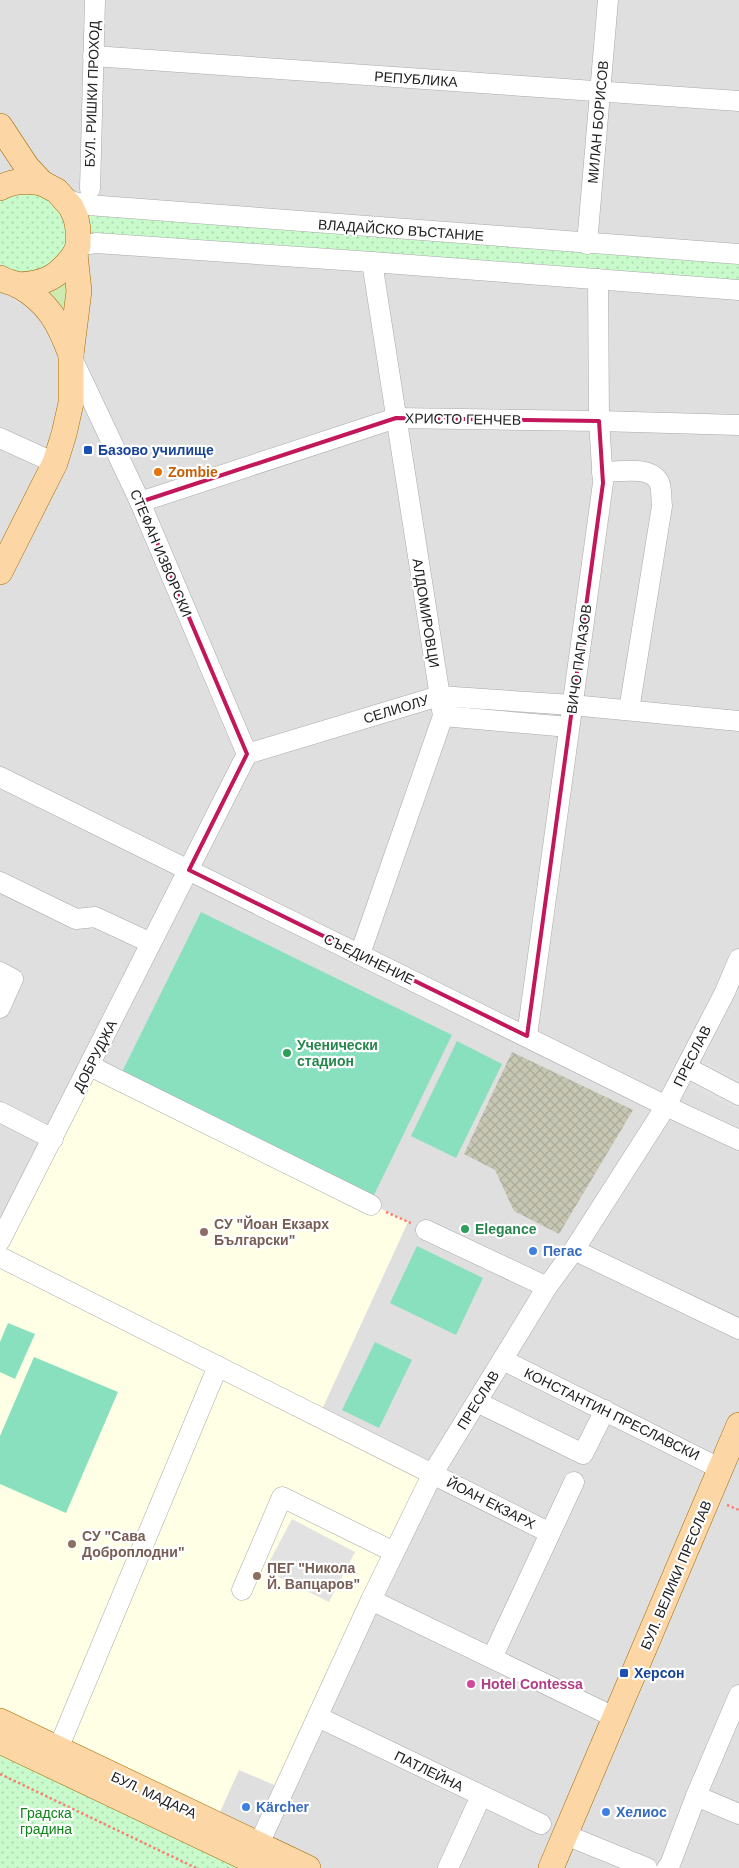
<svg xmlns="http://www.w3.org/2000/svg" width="739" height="1868" viewBox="0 0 739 1868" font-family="Helvetica,sans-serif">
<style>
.residential{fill:#e0dfdf}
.education{fill:#ffffe5}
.construction{fill:url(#construction-cross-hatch)}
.grass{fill:#cdebb0}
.park{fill:url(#park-dots)}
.pitch{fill:#88e0be}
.parking{fill:#e2e2e2}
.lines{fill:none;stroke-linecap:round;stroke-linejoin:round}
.minor-casing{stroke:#a9a9a9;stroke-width:21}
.major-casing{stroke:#a06b00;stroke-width:26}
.path{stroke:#fa8072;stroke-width:2.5;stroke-dasharray:2.5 2.5;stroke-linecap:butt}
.minor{stroke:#fff;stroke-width:20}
.major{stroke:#fcd6a4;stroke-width:25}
.marked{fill:none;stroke:#c2185b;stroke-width:4;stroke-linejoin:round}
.transit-dot{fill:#1a4fb4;stroke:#fff;stroke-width:2}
.food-dot{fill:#e8710a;stroke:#fff;stroke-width:2}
.leisure-dot{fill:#2e9e5b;stroke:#fff;stroke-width:2}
.education-dot{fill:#8d6e63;stroke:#fff;stroke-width:2}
.shop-dot{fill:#3f7fe0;stroke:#fff;stroke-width:2}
.hotel-dot{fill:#d1479c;stroke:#fff;stroke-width:2}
.labels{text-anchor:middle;stroke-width:4.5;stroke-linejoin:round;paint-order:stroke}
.street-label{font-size:14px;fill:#222;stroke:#fff}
.transit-label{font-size:14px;font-weight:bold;fill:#164399;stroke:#fff;text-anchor:start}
.food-label{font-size:14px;font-weight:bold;fill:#c56008;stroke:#fff;text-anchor:start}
.leisure-label{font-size:14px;font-weight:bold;fill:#27864d;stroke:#fff;text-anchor:start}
.education-label{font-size:14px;font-weight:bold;fill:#785e54;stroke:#fff;text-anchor:start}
.shop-label{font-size:14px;font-weight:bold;fill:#366cbe;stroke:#fff;text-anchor:start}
.hotel-label{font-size:14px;font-weight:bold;fill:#b23c85;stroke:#fff;text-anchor:start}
.park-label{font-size:14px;fill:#0c8416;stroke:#fff}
</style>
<defs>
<pattern id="construction-cross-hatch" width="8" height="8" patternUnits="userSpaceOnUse" patternTransform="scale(1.25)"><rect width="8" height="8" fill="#c7c7b4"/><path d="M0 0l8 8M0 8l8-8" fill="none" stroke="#abab9a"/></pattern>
<pattern id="park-dots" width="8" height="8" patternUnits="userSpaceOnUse" patternTransform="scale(1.25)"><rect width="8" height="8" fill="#c8facc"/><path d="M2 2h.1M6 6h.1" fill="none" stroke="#acd6af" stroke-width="1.8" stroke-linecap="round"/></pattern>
</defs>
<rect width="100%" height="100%" fill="#f2efe9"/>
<rect class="residential" x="0" y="0" width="739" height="1868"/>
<polygon class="education" points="90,1066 408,1222 319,1416 433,1473 284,1789 239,1770 215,1823 0,1721 0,1241"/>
<polygon class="construction" points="512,1052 633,1110 559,1234 514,1211 495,1170 464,1154"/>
<polygon class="grass" points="70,272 68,319 63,309 43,290"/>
<g class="park">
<path d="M21 189C29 191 40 192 47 195 51 197 54 204 57 207 60 211 64 215 65 220 77 259 32 286 0 264V198Z"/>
<polygon points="88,205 739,254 739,290 85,244"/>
<polygon points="0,1749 249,1868 0,1868"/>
</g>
<g class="pitch">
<polygon points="201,912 452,1035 374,1195 122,1072"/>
<polygon points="457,1041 502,1064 456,1158 411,1136"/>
<polygon points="417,1246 483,1278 456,1335 390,1303"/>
<polygon points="8,1323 35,1334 15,1379 0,1372 0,1342"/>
<polygon points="375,1342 412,1360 379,1428 342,1410"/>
<polygon points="34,1357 118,1392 66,1513 0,1484 0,1436"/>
</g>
<g class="parking">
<polygon points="697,1058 739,1080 739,1111 684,1084"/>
<polygon points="292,1519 355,1552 329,1602 265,1570"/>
</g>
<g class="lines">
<defs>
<g id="minor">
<polyline points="93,56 739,101"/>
<polyline points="90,189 95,0"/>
<polyline points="64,198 74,202 88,205 739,254"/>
<polyline points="587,244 608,0"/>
<polyline points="78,246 96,243 372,262 739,290"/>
<polyline points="72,358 140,502 247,754"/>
<polyline points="0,438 55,463"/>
<path d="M602 472C618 472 650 465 659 482 662 488 661 499 662 506L629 710"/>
<polyline points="140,502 396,418 599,421 739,425"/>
<polyline points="443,716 569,727"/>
<polyline points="0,777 666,1106 739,1140"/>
<polyline points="0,882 76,919 95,917 151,943"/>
<polyline points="360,954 443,716 372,262"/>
<polyline points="0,972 13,979 0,1008"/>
<polyline points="527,1036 603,483 599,421 598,279"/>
<polyline points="90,1066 371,1205"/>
<polyline points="686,1067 739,1095"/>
<polyline points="0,1112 53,1139"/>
<polyline points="426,1230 547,1287"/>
<polyline points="0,1241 247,754 439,696 572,705 739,721"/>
<polyline points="574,1250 739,1329"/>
<polyline points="0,1257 550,1533"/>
<polyline points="503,1360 721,1469"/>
<polyline points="477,1402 583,1454 605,1410"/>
<polyline points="242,1590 282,1497 394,1552"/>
<polyline points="371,1600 616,1718"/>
<polyline points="492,1658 574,1482"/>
<polyline points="318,1717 541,1824"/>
<polyline points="58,1749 218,1366"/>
<polyline points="696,1796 739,1814"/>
<polyline points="566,1835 647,1868"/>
<polyline points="253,1857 371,1600 433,1473 547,1287 574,1250 666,1106 725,992 739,959"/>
<polyline points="448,1868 481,1796"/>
<polyline points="667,1868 669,1867 696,1796 739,1695"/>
</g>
<g id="major">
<polyline points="0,126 27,167 42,183 57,191 71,207 76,218 78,229 78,246 75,254 79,291 71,355 71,403 64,434 55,463 0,572"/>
<path d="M0 188C14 180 27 181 42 183"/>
<path d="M0 278C6 282 12 282 18 285 49 303 59 323 71 355"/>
<path d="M17 285C46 284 58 277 75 254"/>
<polyline points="0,1721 308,1868"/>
<polyline points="2,1742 267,1868"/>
<polyline points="551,1868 739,1425"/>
</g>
</defs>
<use href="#minor" class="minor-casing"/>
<use href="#major" class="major-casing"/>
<g class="path">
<polyline points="386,1212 411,1223"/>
<polyline points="727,1505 739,1510"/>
<polyline points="0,1774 196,1868"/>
</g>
<use href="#minor" class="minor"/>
<use href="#major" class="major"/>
</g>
<path class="marked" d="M396 418 599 421 603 483 527 1036 189 870 247 754 140 502Z"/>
<g class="transit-dot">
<rect x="83" y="445" width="10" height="10" rx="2.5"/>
<rect x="619" y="1668" width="10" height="10" rx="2.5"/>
</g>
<circle class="food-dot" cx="158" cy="472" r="5"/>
<g class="leisure-dot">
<circle cx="287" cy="1053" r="5"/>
<circle cx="465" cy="1229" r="5"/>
</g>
<g class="education-dot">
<circle cx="204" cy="1232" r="5"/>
<circle cx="72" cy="1544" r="5"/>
<circle cx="257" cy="1576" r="5"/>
</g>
<g class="shop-dot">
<circle cx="533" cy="1251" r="5"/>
<circle cx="246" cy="1807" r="5"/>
<circle cx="606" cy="1812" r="5"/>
</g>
<circle class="hotel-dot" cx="471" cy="1684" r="5"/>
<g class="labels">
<g class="street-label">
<text transform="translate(416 79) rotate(4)" y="5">РЕПУБЛИКА</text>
<text transform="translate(92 94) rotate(-88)" y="5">БУЛ. РИШКИ ПРОХОД</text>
<text transform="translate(598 122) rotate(-85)" y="5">МИЛАН БОРИСОВ</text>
<text transform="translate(401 230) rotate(4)" y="5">ВЛАДАЙСКО ВЪСТАНИЕ</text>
<text transform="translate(463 419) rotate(1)" y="5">ХРИСТО ГЕНЧЕВ</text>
<text transform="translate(161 553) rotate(67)" y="5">СТЕФАН ИЗВОРСКИ</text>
<text transform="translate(426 613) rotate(81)" y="5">АЛДОМИРОВЦИ</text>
<text transform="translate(579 659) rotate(-82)" y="5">ВИЧО ПАПАЗОВ</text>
<text transform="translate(396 709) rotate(-17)" y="5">СЕЛИОЛУ</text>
<text transform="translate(369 959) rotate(26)" y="5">СЪЕДИНЕНИЕ</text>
<text transform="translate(95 1056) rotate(-63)" y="5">ДОБРУДЖА</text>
<text transform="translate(692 1056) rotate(-63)" y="5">ПРЕСЛАВ</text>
<text transform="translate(478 1400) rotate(-58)" y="5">ПРЕСЛАВ</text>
<text transform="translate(612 1414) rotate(26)" y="5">КОНСТАНТИН ПРЕСЛАВСКИ</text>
<text transform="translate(491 1503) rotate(27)" y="5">ЙОАН ЕКЗАРХ</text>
<text transform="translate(676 1575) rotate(-67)" y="5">БУЛ. ВЕЛИКИ ПРЕСЛАВ</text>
<text transform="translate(429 1771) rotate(26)" y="5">ПАТЛЕЙНА</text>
<text transform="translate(154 1795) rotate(25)" y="5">БУЛ. МАДАРА</text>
</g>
<g class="transit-label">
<text x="98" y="455">Базово училище</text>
<text x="634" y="1678">Херсон</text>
</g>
<g class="food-label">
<text x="168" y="477">Zombie</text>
</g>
<g class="leisure-label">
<text x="297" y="1050">Ученически<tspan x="297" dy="16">стадион</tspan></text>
<text x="475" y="1234">Elegance</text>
</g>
<g class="education-label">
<text x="214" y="1229">СУ "Йоан Екзарх<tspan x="214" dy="16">Български"</tspan></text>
<text x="82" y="1541">СУ "Сава<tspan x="82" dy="16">Доброплодни"</tspan></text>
<text x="267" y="1573">ПЕГ "Никола<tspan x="267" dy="16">Й. Вапцаров"</tspan></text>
</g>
<g class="shop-label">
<text x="543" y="1256">Пегас</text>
<text x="256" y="1812">Kärcher</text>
<text x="616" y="1817">Хелиос</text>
</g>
<g class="hotel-label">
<text x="481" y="1689">Hotel Contessa</text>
</g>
<g class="park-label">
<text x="46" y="1818">Градска<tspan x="46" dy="16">градина</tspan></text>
</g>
</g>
</svg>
